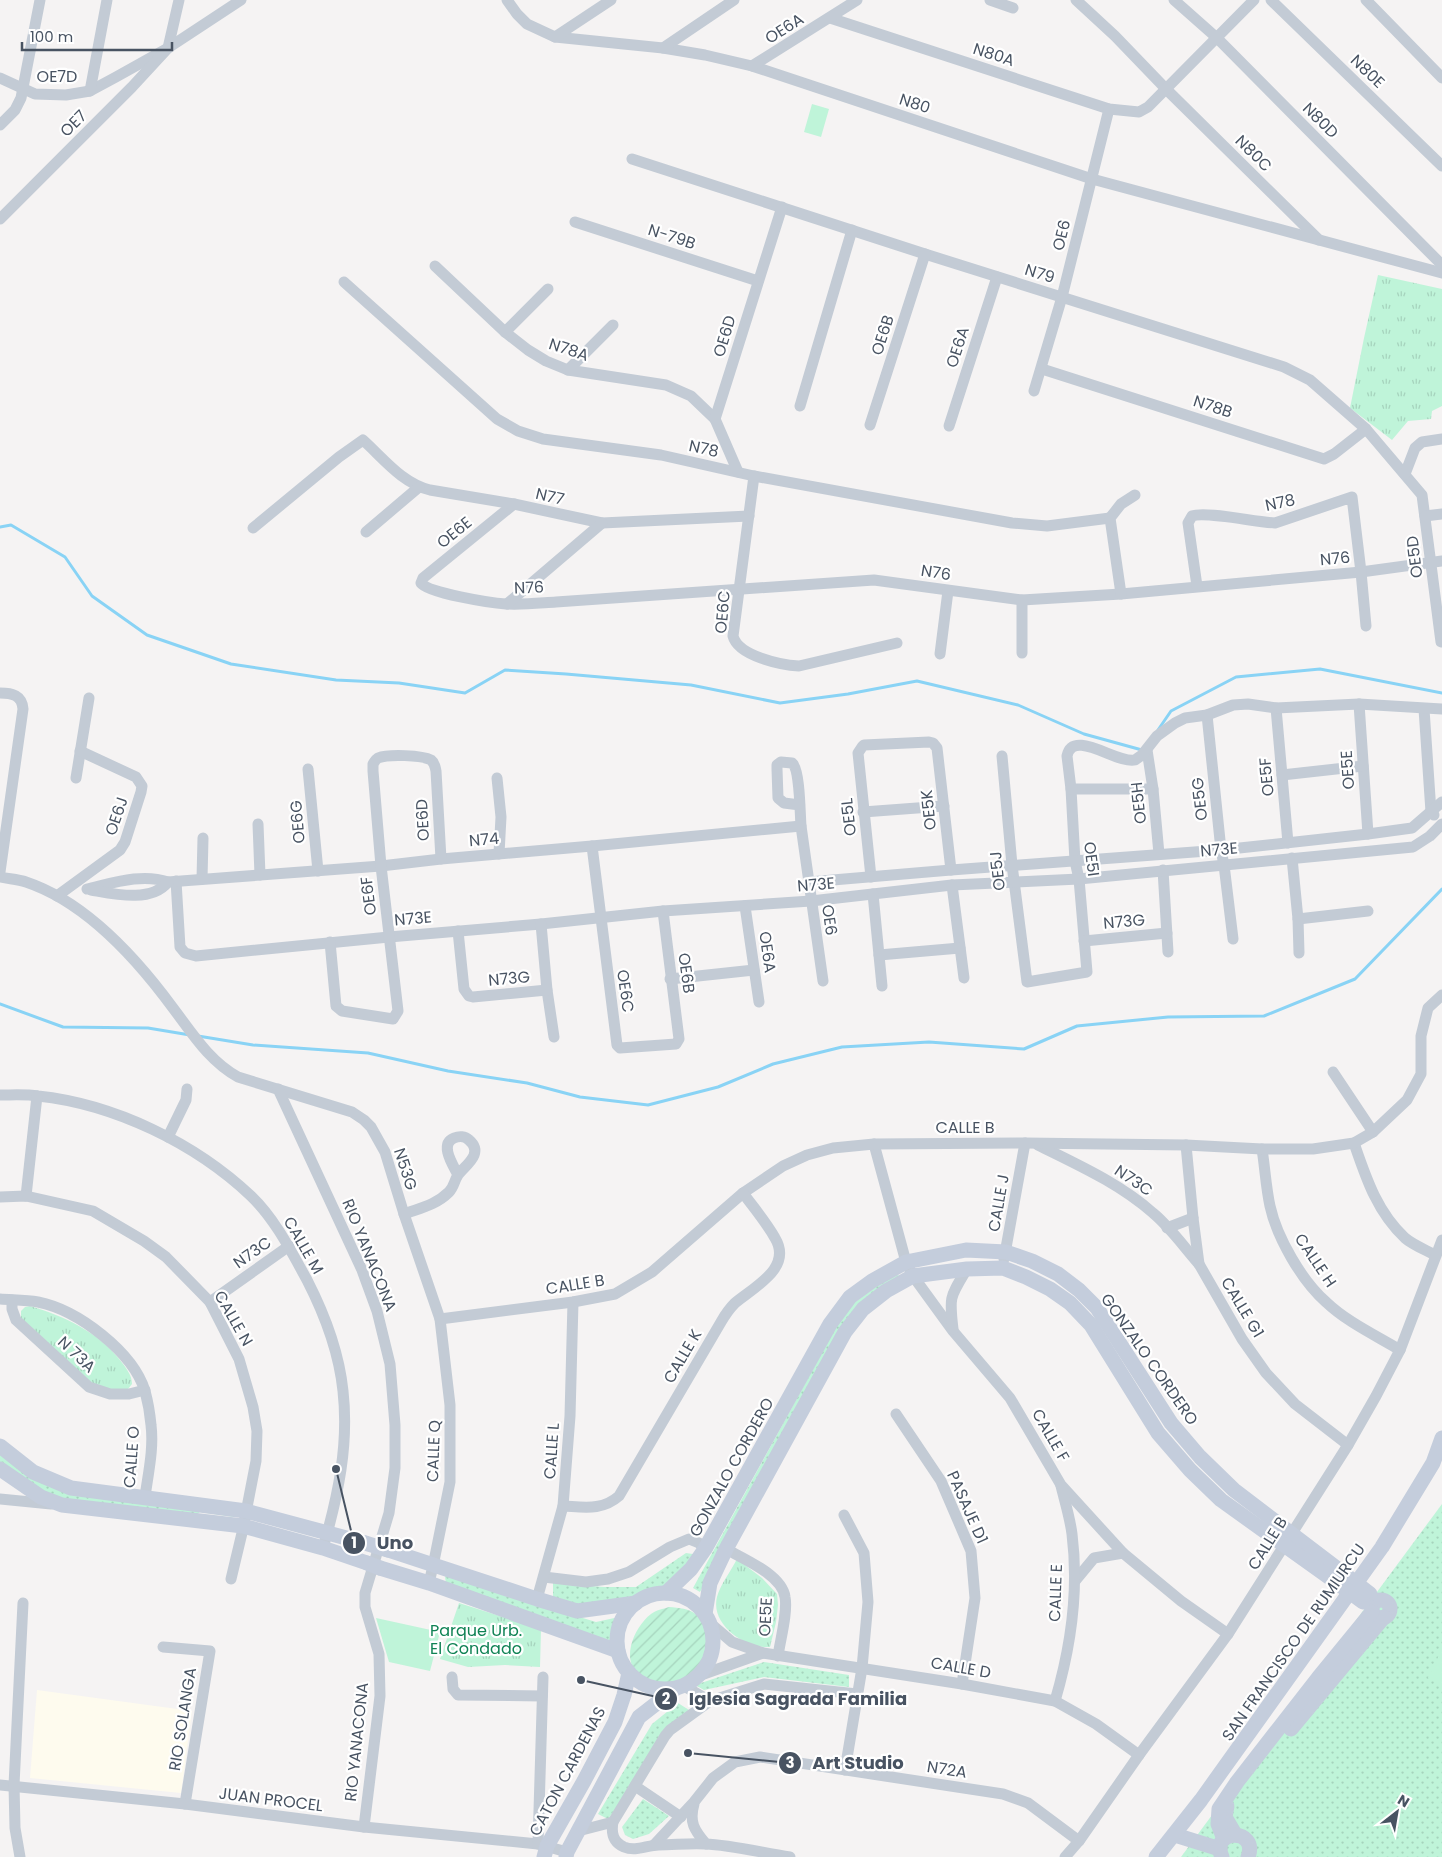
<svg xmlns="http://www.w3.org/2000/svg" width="1442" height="1857" viewBox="0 0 1442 1857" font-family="Poppins,sans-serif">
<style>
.commercial{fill:#fefbee}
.grass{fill:url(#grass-dots)}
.park{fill:url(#park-tufts)}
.garden{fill:url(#garden-furrows)}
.pitch{fill:#bff4d9}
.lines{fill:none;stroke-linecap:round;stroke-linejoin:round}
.stream{stroke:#89d3f5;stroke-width:3}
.street{stroke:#c3cbd5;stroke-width:11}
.secondary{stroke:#c4cddc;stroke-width:15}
.secondary-bridge{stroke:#c4cddc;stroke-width:15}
.labels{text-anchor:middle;stroke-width:4.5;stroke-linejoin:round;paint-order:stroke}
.street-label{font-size:16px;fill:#485362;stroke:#fff}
.park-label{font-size:16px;fill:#0f8254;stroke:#fff}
.leader{fill:none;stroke:#485362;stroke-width:2}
.callout-dot{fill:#485362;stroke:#fff;stroke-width:2}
.mark-label{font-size:15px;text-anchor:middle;font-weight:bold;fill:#fff}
.callout-label{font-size:18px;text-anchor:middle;font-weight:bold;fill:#485362;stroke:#fff;stroke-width:4.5;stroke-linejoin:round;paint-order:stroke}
</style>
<defs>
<pattern id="grass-dots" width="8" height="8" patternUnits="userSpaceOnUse" patternTransform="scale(1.25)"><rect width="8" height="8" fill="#bff4d9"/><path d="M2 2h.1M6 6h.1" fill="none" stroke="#a6d3bd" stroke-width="1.8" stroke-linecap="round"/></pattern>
<pattern id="park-tufts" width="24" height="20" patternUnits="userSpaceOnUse" patternTransform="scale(1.25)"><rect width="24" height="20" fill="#bff4d9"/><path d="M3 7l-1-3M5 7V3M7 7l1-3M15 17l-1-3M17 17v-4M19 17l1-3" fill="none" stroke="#a6d3bd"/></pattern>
<pattern id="garden-furrows" width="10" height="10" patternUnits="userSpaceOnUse" patternTransform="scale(1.25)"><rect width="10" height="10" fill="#bff4d9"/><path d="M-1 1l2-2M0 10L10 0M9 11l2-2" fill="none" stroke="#a6d3bd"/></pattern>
</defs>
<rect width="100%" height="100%" fill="#f5f3f3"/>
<polygon class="commercial" points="37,1690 192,1711 181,1793 30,1778"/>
<g class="grass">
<polygon points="896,1272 902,1280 843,1331 700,1592 693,1588 836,1327 854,1303"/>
<polygon points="0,1451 33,1475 238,1515 234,1517 200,1512 195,1516 80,1504 35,1488 0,1464"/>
<polygon points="1442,1504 1442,1857 1181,1857"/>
<polygon points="686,1553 699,1555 666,1587 635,1601 577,1606 553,1600 553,1583 604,1587 636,1587"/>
<polygon points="445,1576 596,1622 619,1617 612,1636 612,1645 446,1585"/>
<polygon points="764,1662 849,1675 849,1687 764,1677 704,1690 695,1685"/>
<polygon points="678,1703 689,1710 608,1819 598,1814 652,1724"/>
<polygon points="643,1799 669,1816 649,1834 633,1839 625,1835 622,1827"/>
</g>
<g class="park">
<polygon points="1378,275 1442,289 1442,406 1432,411 1431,419 1408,421 1392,440 1350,408 1364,338"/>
<path d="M30 1306C64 1316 98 1332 120 1360 126 1368 132 1375 132 1384L128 1389 111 1390 92 1383 21 1318V1311L25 1307Z"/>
<path d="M737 1559 762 1578 777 1594 778 1605 776 1622 770 1647C746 1649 710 1625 717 1597 720 1585 731 1571 737 1559Z"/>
<polygon points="459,1603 541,1629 540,1667 505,1665 468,1667 440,1659"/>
</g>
<path class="garden" d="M669 1607C679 1608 689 1608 697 1615 728 1643 687 1704 644 1679 618 1664 633 1628 651 1614 656 1610 663 1609 669 1607Z"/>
<g class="pitch">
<polygon points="812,104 829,109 821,137 804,132"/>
<polygon points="376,1618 440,1632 430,1671 389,1662"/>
<polygon points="1442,1649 1442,1685 1428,1678"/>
</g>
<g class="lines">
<g class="stream">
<polyline points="0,527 11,525 65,557 92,596 147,635 231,664 336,680 399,683 465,693 505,670 566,674 691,685 780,703 848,694 917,681 1018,705 1084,734 1142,750"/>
<polyline points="1158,730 1171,711 1236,677 1320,669 1442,693"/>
<polyline points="0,1004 63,1027 148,1028 190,1035"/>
<polyline points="198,1036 253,1045 368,1053 448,1071 527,1083 580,1097 648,1105 718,1087 773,1064 842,1047 929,1042 1024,1049 1077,1026 1168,1017 1264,1016 1355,979 1442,889"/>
</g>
<g class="street">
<polyline points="507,0 517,14 527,24 555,37 663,48 705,55 752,66 1092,179 1442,273"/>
<polyline points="990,0 1013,8"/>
<polyline points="1076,0 1115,36 1166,89 1319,240"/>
<polyline points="1174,0 1217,38 1442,265"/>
<polyline points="1271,0 1442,166"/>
<polyline points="1366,0 1442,78"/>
<polyline points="830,18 1109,109 1139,112 1148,107 1254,0"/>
<polyline points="555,37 611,0"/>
<polyline points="663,48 734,0"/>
<polyline points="752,66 857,0"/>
<polyline points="0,78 35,94 66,95 90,91 116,77 168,48 241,0"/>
<polyline points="90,91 107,0"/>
<polyline points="0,125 15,110 21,98 40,0"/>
<polyline points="632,159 925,254 1284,367 1310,380 1366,429 1422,495 1441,642"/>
<polyline points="0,219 132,87 168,48 179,0"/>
<polyline points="575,222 758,281"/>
<polyline points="435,266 505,332 528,350 546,361 568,370 666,385 691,396 715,419"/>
<polyline points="344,282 497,419 518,431 543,439 661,455 754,476 1012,523 1047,526 1110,518"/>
<polyline points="505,332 548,289"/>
<polyline points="1042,369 1324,459 1334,454 1366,429"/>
<polyline points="568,370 613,325"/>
<polyline points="1034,391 1062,297 1109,109"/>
<polyline points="800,406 852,230"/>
<polyline points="870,425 925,254"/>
<polyline points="949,426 997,277"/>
<polyline points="738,472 715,419 782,207"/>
<polyline points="1405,474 1415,448 1422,442 1442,439"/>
<path d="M754 476 733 636C738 656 781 665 799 666L897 643"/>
<path d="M514 504 423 578 421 583C428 593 491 603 506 604 523 605 540 603 556 602L874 580 1022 600 1121 594 1361 572 1442 561"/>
<polyline points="1425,516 1442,514"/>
<path d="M253 528 339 457 363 440C384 459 402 483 430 490L514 504 602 523 749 516"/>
<polyline points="366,532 419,487"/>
<path d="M1197 586 1188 523 1192 516C1205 511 1255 522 1275 523L1352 497 1361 572 1366 626"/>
<polyline points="1121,594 1110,518 1121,504 1135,495"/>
<polyline points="1022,600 1022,653"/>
<polyline points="507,604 602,523"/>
<polyline points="940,654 948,591"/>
<path d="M0 693C12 693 22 695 23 709L0 872"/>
<polyline points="1359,704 1368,834"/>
<polyline points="1276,708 1288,843"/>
<polyline points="1424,709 1431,812 1434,815"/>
<polyline points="1207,715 1221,850 1224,865 1233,939"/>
<polyline points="1147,750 1153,789 1159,854"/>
<path d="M1002 756 1012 865 1027 982 1087 972 1079 879 1075 861 1071 789 1067 756C1073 728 1117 764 1135 760L1142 755 1157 736 1175 723 1185 718 1207 715 1233 705 1248 704 1276 708 1359 704 1442 709"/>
<polyline points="308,769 318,871"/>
<polyline points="1282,775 1363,766"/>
<polyline points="76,778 89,698"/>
<polyline points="497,778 501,817 499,854"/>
<polyline points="1071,789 1153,789"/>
<path d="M800 805 784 803 778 798 777 769V765L781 762 792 763C800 769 800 814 801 826L823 981"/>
<polyline points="863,812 944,806"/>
<polyline points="258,824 260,875"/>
<polyline points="592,846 617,1045 620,1048 676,1044 679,1039 663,911"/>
<polyline points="1292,858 1298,919 1299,953"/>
<polyline points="1163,870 1168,952"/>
<path d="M0 877C9 879 18 879 26 882 86 902 137 959 173 1008 192 1033 209 1061 238 1077L352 1112 364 1120 371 1127 385 1152 404 1214 440 1319 450 1405V1482L433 1566 429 1583"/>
<polyline points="871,877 858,753 862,747 864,745 929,742 933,743 937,748 951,870"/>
<polyline points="202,879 203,838"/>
<polyline points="176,881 180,947 185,953 196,956 389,937 541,924 663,911 811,901 952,885 1079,879 1413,847 1430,836 1442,824"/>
<polyline points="809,882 951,870 1221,850 1368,834 1412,828 1442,802"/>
<polyline points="952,885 964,978"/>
<path d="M87 889C113 883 142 873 168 882L381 866 441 859 592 846 801 826"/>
<path d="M91 890C114 894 151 903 168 882"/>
<polyline points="873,894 882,986"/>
<polyline points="57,896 120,850 125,842 141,792 142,786 136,777 80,751"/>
<polyline points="745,906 759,1002"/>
<polyline points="1298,919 1368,911"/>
<polyline points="541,924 547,990 554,1037"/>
<polyline points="458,931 464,989 469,996 473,997 547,990"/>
<polyline points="1084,941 1167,933"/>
<path d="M330 942 336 1006 342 1011 393 1019 398 1011 381 866 373 771V764C375 761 375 760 378 758 388 754 422 755 431 760 435 763 435 767 436 771L441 859"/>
<polyline points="879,955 960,948"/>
<polyline points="670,979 754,970"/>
<polyline points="1333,1072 1373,1132"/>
<polyline points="278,1089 362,1270 377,1311 390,1364 395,1425 395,1468 389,1513 365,1593 365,1607 379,1654 380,1696 364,1827"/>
<path d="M0 1095C12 1095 26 1094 38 1096 114 1104 195 1143 251 1196 275 1219 291 1251 307 1280 325 1315 339 1352 343 1391 349 1445 338 1496 323 1548"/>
<polyline points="168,1137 186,1100 187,1089"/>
<path d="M1354 1143C1366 1178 1377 1212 1405 1238 1413 1245 1426 1250 1435 1255"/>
<polyline points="874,1144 906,1262 913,1276 953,1331 1010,1398 1061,1485 1123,1553 1181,1601 1228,1634"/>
<path d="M1038 1145C1078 1165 1119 1183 1153 1213 1170 1227 1184 1247 1199 1264"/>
<polyline points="1186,1145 1193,1218 1199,1264 1242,1339 1266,1373 1295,1404 1348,1445"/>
<path d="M1262 1149C1265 1168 1266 1188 1270 1206 1277 1238 1302 1281 1326 1302 1347 1322 1375 1335 1400 1350"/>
<polyline points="26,1196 37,1096"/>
<polyline points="0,1197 26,1196 93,1211 144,1241 166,1257 210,1302 239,1359 253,1407 257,1431 256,1461 242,1533 231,1579"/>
<path d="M404 1214C420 1208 436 1205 449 1192 454 1187 454 1181 458 1175 464 1166 485 1154 469 1140 465 1136 459 1136 454 1138 439 1144 453 1165 458 1175"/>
<polyline points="1167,1228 1193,1218"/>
<polyline points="1004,1259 1025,1143"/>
<path d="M0 1299C12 1300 26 1300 38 1302 78 1310 133 1352 145 1391 148 1402 150 1414 151 1425 154 1449 148 1474 145 1497"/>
<polyline points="12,1300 12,1309 16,1320 89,1387 110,1394 129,1394 145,1390"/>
<polyline points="210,1302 289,1246"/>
<polyline points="440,1319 573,1302 615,1294 652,1272 743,1193 783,1166 807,1155 833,1148 874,1144 1025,1143 1186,1145 1262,1149 1313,1149 1354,1143 1373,1132 1407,1100 1421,1074 1421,1036 1428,1008 1442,995"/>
<path d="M953 1329C949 1296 950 1297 967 1269"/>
<polyline points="896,1414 941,1481 971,1551 975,1598 962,1684"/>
<polyline points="0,1499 51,1504"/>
<path d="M563 1506C584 1507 602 1511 619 1496L721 1322C725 1315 730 1308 735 1303 754 1287 793 1268 775 1238 766 1222 754 1208 743 1193"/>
<polyline points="844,1515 864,1553 868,1602 862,1668 845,1770"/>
<path d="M726 1549C744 1559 782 1575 785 1597 788 1612 780 1641 778 1656"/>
<polyline points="544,1577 586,1582 608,1579 629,1572 670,1547 689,1539 699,1543 705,1549"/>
<polyline points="1075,1581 1094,1558 1123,1553"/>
<polyline points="537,1599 563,1506 570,1416 573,1302"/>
<polyline points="711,1624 732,1642 763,1653 962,1684 1055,1701 1096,1724 1139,1755"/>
<polyline points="163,1647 210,1651 185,1804"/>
<polyline points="701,1675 763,1653"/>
<polyline points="452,1677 453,1689 458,1695 542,1696"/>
<polyline points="684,1686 710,1701"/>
<path d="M1055 1701C1071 1647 1079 1590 1072 1534 1070 1518 1065 1502 1061 1486"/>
<polyline points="0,1785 185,1804 364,1827 538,1844 567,1852"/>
<polyline points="635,1786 681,1817"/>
<path d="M694 1804C689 1822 694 1830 706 1844"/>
<polyline points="578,1831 613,1822"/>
<polyline points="538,1844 543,1677"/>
<polyline points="654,1845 694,1802 713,1778 735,1762 760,1757 1003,1794 1028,1803 1079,1841"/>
<polyline points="20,1857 15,1828 14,1785 23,1603"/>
<path d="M790 1857C763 1853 732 1845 705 1844 690 1843 674 1845 659 1845 647 1845 636 1852 624 1847 613 1842 611 1833 613 1822L665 1736 670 1730 710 1701 764 1684 857 1694"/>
<polyline points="1065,1857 1079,1841 1139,1755 1228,1634 1348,1445 1376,1396 1400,1350 1442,1240"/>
</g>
<g class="secondary">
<polyline points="0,1446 33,1472 71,1488 246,1511 365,1543"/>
<polyline points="0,1469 41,1497 62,1505 243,1526 323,1548 367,1563"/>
<polyline points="388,1550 537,1599 577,1611 636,1603"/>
<polyline points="380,1568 429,1583 618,1651"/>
<circle cx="665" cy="1641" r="48"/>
<polyline points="666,1593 691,1569 705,1549 830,1324 850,1297 872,1281 906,1262 966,1250 1006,1252 1032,1261 1058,1274 1079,1290 1097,1308 1171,1423 1200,1457 1234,1490 1343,1573"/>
<circle cx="1381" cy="1609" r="9"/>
<polyline points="705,1614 710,1583 726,1549 845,1332 863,1309 886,1291 913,1276 967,1269 1003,1268 1026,1277 1050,1289 1070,1303 1091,1325 1158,1433 1190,1470 1221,1500 1337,1583"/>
<polyline points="1291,1729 1384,1617"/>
<polyline points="1227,1806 1225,1817 1235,1834"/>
<polyline points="1175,1835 1220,1849"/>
<polyline points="1224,1839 1218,1824 1219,1809 1237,1782 1318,1678 1372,1612"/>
<polyline points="544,1857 547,1846 584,1781 615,1722 624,1695 629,1673"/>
<polyline points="566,1857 567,1852 639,1717 675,1689"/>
<polyline points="1156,1857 1201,1800 1382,1547 1433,1463 1442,1438"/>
<path d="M1222 1857C1209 1829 1259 1827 1248 1857"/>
</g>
<g class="secondary-bridge">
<polyline points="365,1543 388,1550"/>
<polyline points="367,1563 380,1568"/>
<polyline points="1343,1573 1370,1594"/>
<polyline points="1337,1583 1363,1602"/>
</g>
</g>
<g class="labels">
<g class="street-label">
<text transform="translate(784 28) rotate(-32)" y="6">OE6A</text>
<text transform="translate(994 54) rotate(18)" y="6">N80A</text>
<text transform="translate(1368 71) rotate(44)" y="6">N80E</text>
<text x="57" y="82">OE7D</text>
<text transform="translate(915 103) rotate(18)" y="6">N80</text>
<text transform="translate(1321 120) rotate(45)" y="6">N80D</text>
<text transform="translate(73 123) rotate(-45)" y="6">OE7</text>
<text transform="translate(1254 153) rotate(45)" y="6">N80C</text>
<text transform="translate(1061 235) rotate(-76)" y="6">OE6</text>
<text transform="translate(672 236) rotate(18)" y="6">N-79B</text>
<text transform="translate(1040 273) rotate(17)" y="6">N79</text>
<text transform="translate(882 335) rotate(-72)" y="6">OE6B</text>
<text transform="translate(724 336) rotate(-73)" y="6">OE6D</text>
<text transform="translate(957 347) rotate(-72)" y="6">OE6A</text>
<text transform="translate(569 349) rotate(18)" y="6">N78A</text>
<text transform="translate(1213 406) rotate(18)" y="6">N78B</text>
<text transform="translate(704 448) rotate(12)" y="6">N78</text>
<text transform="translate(550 496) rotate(13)" y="6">N77</text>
<text transform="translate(1280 502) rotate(-12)" y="6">N78</text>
<text transform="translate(454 532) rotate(-39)" y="6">OE6E</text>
<text transform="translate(1414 557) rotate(-97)" y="6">OE5D</text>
<text transform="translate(1335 558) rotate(-5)" y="6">N76</text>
<text transform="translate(936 572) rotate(9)" y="6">N76</text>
<text transform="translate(529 587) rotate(-2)" y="6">N76</text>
<text transform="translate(722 612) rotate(-85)" y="6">OE6C</text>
<text transform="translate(1347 770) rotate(-94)" y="6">OE5E</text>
<text transform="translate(1266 777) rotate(-95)" y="6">OE5F</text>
<text transform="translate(1199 799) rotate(-96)" y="6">OE5G</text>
<text transform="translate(1138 803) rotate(-96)" y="6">OE5H</text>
<text transform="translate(928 810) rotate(-96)" y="6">OE5K</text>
<text transform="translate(116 816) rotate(-71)" y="6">OE6J</text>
<text transform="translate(848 817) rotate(-96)" y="6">OE5L</text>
<text transform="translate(422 820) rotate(-93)" y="6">OE6D</text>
<text transform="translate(297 822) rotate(-95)" y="6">OE6G</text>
<text transform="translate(484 839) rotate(-5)" y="6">N74</text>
<text transform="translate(1219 849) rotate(-5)" y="6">N73E</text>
<text transform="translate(1092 859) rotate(83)" y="6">OE5I</text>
<text transform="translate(997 871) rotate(-96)" y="6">OE5J</text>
<text transform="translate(816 884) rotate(-5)" y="6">N73E</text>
<text transform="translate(368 896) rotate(-97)" y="6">OE6F</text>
<text transform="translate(413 918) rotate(-5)" y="6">N73E</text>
<text transform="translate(830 920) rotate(82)" y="6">OE6</text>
<text transform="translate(1124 921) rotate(-5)" y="6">N73G</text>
<text transform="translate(768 952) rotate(82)" y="6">OE6A</text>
<text transform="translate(687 973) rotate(82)" y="6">OE6B</text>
<text transform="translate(509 978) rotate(-5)" y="6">N73G</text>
<text transform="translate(626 991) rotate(82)" y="6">OE6C</text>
<text x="965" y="1133">CALLE B</text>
<text transform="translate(406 1169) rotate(72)" y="6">N53G</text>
<text transform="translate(1134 1180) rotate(34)" y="6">N73C</text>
<text transform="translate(998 1203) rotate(-80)" y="6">CALLE J</text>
<text transform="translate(304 1245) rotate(60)" y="6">CALLE M</text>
<text transform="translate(252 1252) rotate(-35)" y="6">N73C</text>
<text transform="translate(370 1255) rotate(68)" y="6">RIO YANACONA</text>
<text transform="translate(1316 1260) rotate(56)" y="6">CALLE H</text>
<text transform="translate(575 1284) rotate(-9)" y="6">CALLE B</text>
<text transform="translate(1243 1307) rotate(59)" y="6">CALLE G1</text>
<text transform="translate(234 1318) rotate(60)" y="6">CALLE N</text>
<text transform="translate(77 1354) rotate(43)" y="6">N 73A</text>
<text transform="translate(682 1356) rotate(-60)" y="6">CALLE K</text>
<text transform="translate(1150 1359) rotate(55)" y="6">GONZALO CORDERO</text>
<text transform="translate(1051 1435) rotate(60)" y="6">CALLE F</text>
<text transform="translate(433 1451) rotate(-88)" y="6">CALLE Q</text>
<text transform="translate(551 1451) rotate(-86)" y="6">CALLE L</text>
<text transform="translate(131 1457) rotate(-86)" y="6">CALLE O</text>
<text transform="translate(731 1467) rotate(-61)" y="6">GONZALO CORDERO</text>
<text transform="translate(968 1507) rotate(66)" y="6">PASAJE D1</text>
<text transform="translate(1267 1543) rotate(-58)" y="6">CALLE B</text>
<text transform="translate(1055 1593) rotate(-88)" y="6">CALLE E</text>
<text transform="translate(765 1617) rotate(-87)" y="6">OE5E</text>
<text transform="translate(1293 1642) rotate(-55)" y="6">SAN FRANCISCO DE RUMIURCU</text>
<text transform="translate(961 1667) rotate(10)" y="6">CALLE D</text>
<text transform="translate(182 1719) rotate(-81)" y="6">RIO SOLANGA</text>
<text transform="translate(356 1742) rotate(-84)" y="6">RIO YANACONA</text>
<text transform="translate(947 1769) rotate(9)" y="6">N72A</text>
<text transform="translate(567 1771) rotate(-62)" y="6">CATON CARDENAS</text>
<text transform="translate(271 1799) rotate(7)" y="6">JUAN PROCEL</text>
</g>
<g class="park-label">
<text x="476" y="1636">Parque Urb.<tspan x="476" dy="18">El Condado</tspan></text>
</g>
</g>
<path class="leader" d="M336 1469L354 1543M581 1680L666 1699M688 1753L790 1763"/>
<g class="callout-dot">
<circle cx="336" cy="1469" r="5"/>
<circle cx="581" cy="1680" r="5"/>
<circle cx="688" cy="1753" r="5"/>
<circle cx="354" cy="1543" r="12"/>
<circle cx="666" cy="1699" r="12"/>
<circle cx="790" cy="1763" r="12"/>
</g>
<g class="mark-label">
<text x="354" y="1548">1</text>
<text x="666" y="1704">2</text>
<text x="790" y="1768">3</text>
</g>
<g class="callout-label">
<text x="395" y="1549">Uno</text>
<text x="798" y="1705">Iglesia Sagrada Familia</text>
<text x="858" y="1769">Art Studio</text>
</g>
<g transform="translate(1397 1812) rotate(31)" stroke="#ffffff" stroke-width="4" paint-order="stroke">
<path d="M0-4L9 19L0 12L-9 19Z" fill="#485362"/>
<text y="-8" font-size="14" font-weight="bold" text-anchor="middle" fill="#485362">N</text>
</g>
<path d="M22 42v8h150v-8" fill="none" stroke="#485362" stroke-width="2.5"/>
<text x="30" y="42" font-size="15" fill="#485362" stroke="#ffffff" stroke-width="4" paint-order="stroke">100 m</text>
</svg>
